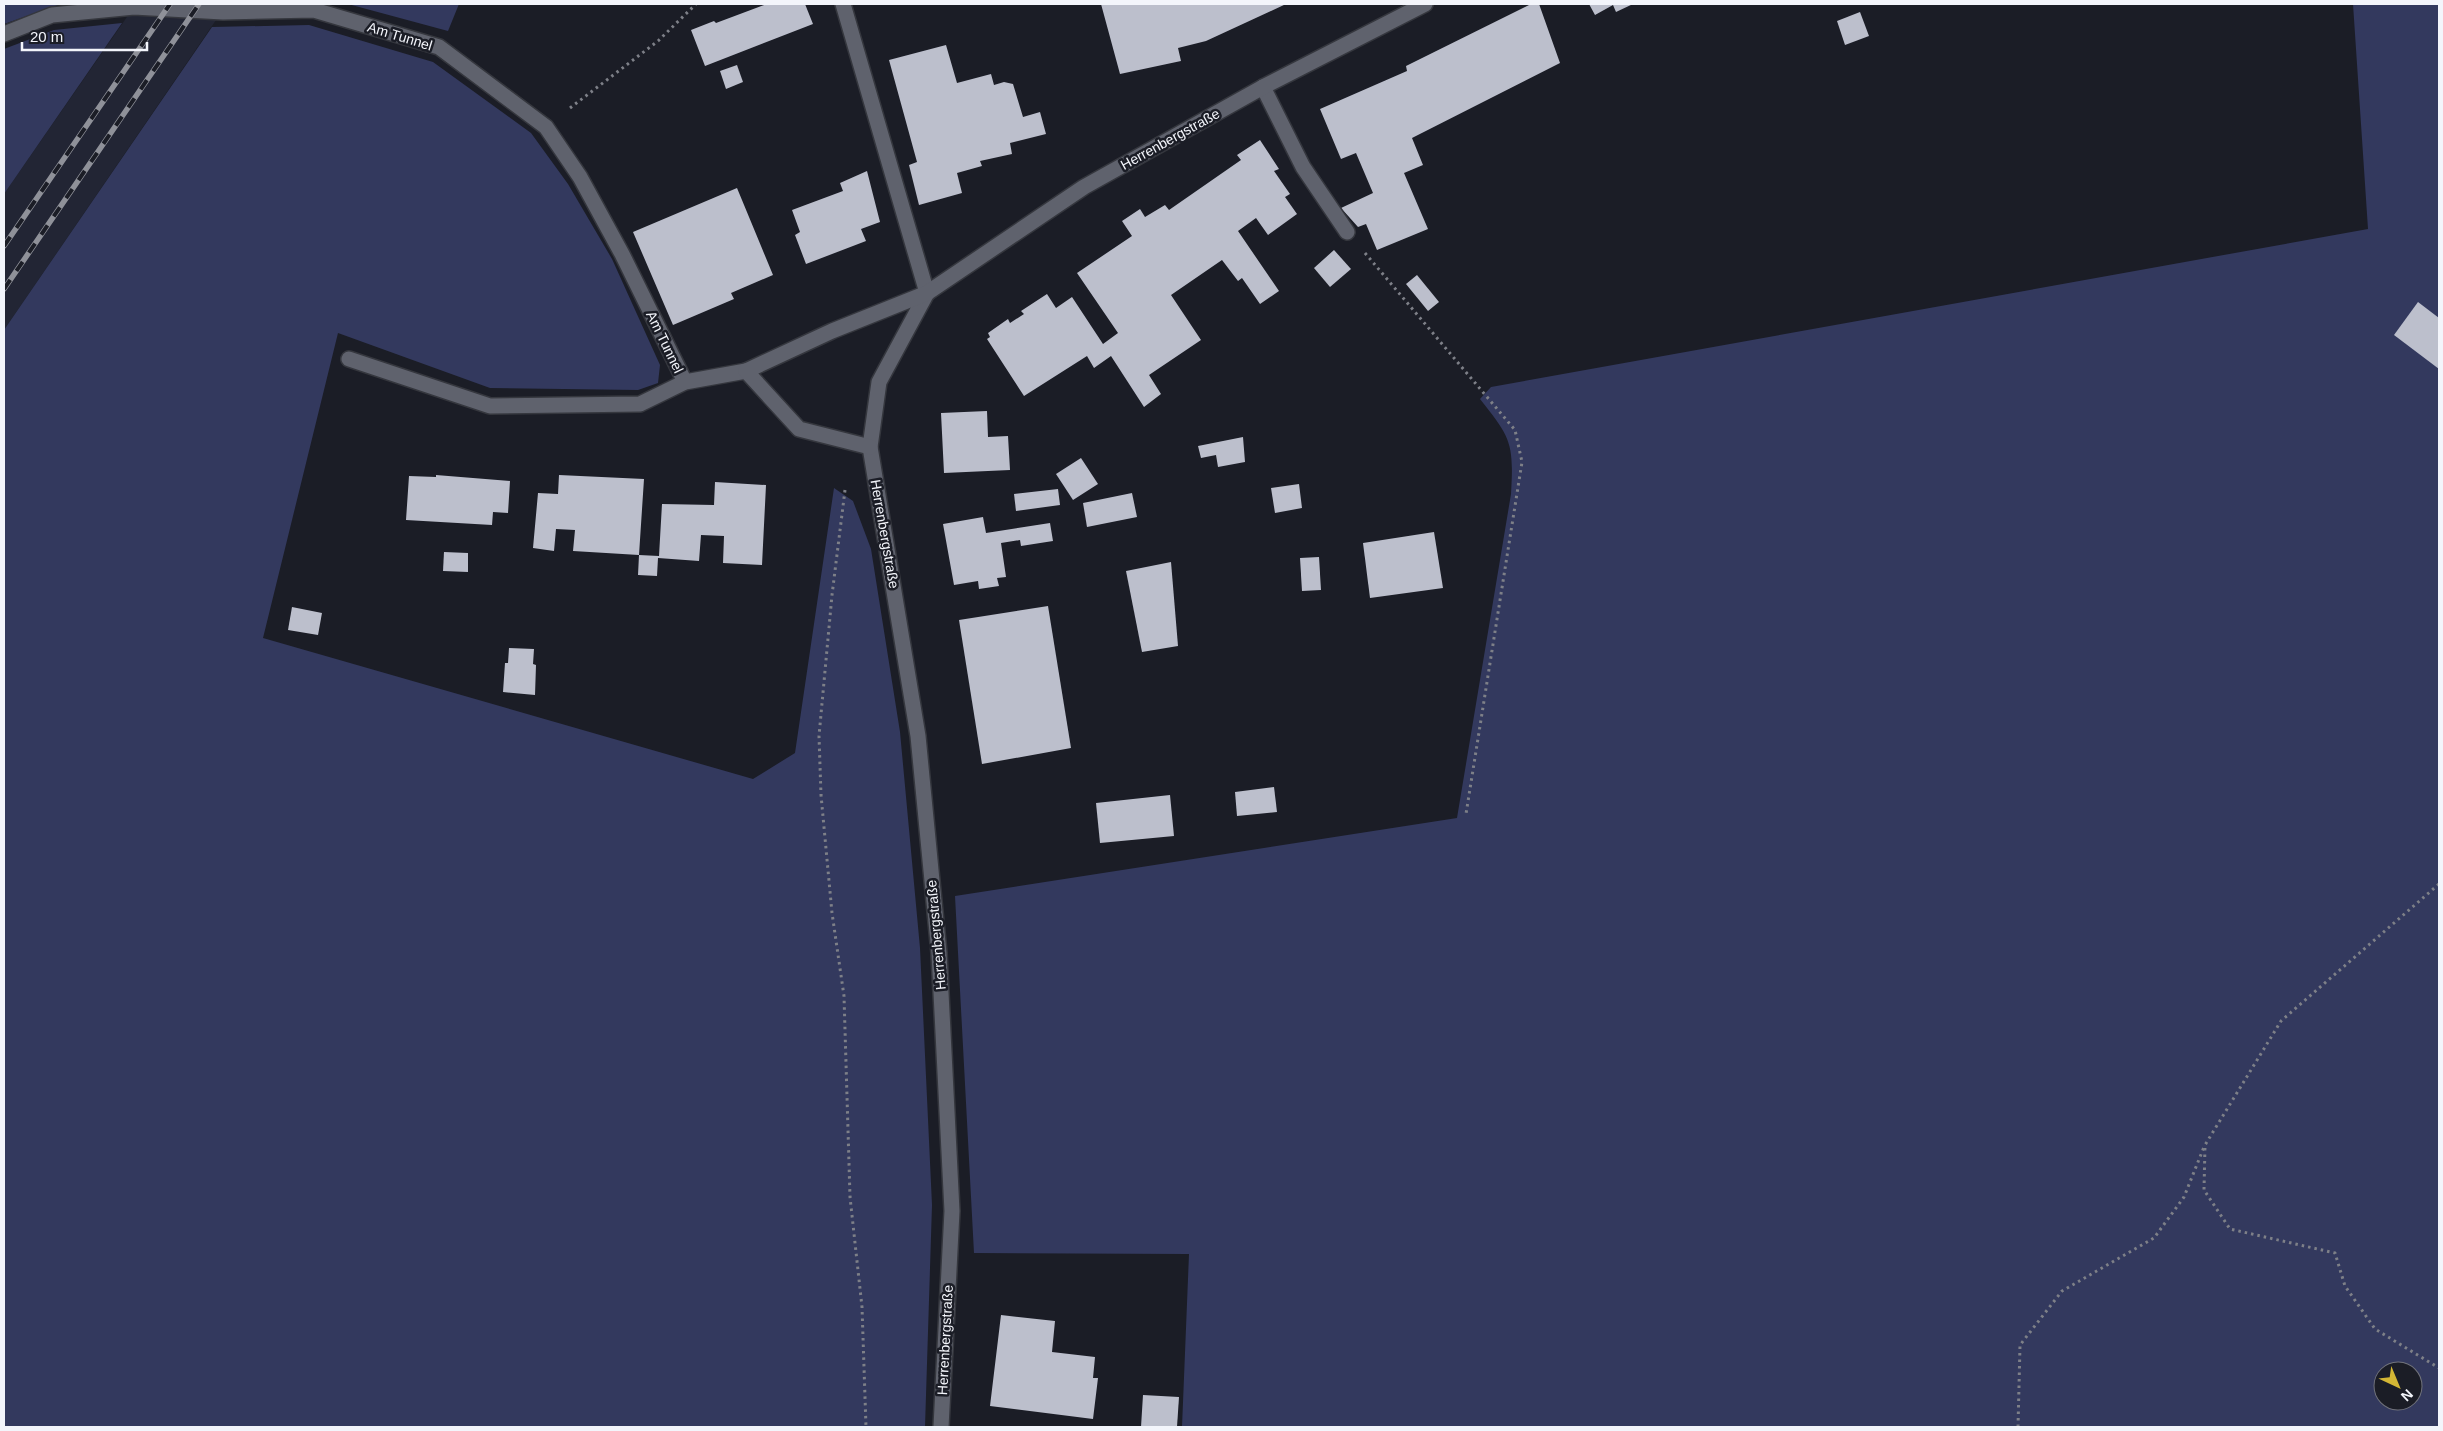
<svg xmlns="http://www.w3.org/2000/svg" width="2443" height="1431" viewBox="0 0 2443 1431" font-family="Helvetica,sans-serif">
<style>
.built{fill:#222534}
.green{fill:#33395e;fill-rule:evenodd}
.building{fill:#bcbfcc}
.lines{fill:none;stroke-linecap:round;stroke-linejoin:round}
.lane-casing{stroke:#35373e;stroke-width:18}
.street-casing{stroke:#35373e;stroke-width:18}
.path{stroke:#7e8088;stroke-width:3;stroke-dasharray:2.5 4;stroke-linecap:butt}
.lane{stroke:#5f626d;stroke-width:15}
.street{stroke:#5f626d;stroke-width:15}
.rail-casing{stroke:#8f9199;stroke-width:5.5}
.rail{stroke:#1b1d26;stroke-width:4;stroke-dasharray:11;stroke-linecap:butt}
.labels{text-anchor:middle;stroke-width:5;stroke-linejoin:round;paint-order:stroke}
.street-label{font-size:14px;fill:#f3f5fb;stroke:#1b1d26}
</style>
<rect width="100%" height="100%" fill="#1b1d26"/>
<polygon class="built" points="136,4 227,4 4,330 4,194"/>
<g class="green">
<polygon points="4,4 61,4 4,24"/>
<polygon points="348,4 459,4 448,31"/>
<path d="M2353 4H2439V1427H1182L1189 1254 974 1253 955 896 1457 818 1511 494C1514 443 1511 438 1480 399L1491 387 2368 229ZM2383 1371H2413V1401H2383Z"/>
<polygon points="122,23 4,194 4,49 54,30"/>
<polygon points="309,25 433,62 531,133 568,184 612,259 660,365 658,383 638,390 490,388 338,333 263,638 753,779 795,753 834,488 853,501 871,549 900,732 920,948 932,1205 925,1427 4,1427 4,330 212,27"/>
</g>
<g class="building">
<polygon points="767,4 805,4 813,24 705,66 691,30 714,21 716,23"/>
<polygon points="1101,4 1286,4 1206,41 1178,48 1181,61 1120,74"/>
<polygon points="1531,4 1539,4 1560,63 1412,138 1423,165 1404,173 1428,229 1377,250 1366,224 1358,227 1341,208 1373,193 1356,153 1341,159 1320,109 1407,71 1406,66"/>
<polygon points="1589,4 1633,4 1616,12 1613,5 1595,15"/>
<polygon points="1860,12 1869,36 1845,45 1837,21"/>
<polygon points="946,45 957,83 991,74 994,85 1004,82 1013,84 1023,117 1040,112 1046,134 1010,143 1012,154 980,161 982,166 957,173 962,193 919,205 909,165 917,162 889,60"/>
<polygon points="737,65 743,82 726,89 720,71"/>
<polygon points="1260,140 1279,169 1274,171 1290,194 1285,197 1297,214 1268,235 1256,218 1238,231 1279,291 1260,304 1242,278 1238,281 1222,260 1171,295 1201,340 1149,375 1161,394 1144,407 1111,356 1094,368 1087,356 1024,396 987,339 990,337 988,333 1008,319 1010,323 1024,314 1021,311 1047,294 1056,308 1072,297 1103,344 1118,333 1077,273 1132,236 1122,221 1140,209 1145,217 1165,205 1169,210 1241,160 1237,155"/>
<polygon points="867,171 880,222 861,229 866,241 806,264 795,235 800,232 792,210 843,191 840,183"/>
<polygon points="737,188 773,275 731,293 734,299 673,325 633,232"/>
<polygon points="1334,250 1351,269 1330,287 1314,268"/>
<polygon points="1417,275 1439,302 1428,311 1406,284"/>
<polygon points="2418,302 2439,318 2439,369 2394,335"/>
<polygon points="987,411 988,437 1008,436 1010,470 944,473 941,413"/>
<polygon points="1243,437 1245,462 1218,467 1216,455 1201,458 1198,446"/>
<polygon points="1081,458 1098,484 1073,500 1056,474"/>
<polygon points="436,475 510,481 508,513 493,512 492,525 406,520 409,476 436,477"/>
<polygon points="559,475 644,479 639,555 573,551 575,530 556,529 554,551 533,548 538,493 558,494"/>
<polygon points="715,482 766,485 762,565 723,563 724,536 701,535 699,561 658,558 657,576 638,575 639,555 659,556 662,504 714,505"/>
<polygon points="1299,484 1302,508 1275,513 1271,488"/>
<polygon points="1058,489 1060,505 1016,511 1014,494"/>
<polygon points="1132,493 1137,517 1087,527 1083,503"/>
<polygon points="983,517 986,533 1050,523 1053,541 1021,546 1020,540 1001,543 1006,577 997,578 999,586 979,589 978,581 954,585 943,524"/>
<polygon points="1434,532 1443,588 1370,598 1363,543"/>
<polygon points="444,552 468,553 468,572 443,571"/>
<polygon points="1319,557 1321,590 1302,591 1300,558"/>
<polygon points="1171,562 1178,646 1142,652 1126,571"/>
<polygon points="1048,606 1071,748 982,764 959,620"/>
<polygon points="292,607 322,613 318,635 288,630"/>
<polygon points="509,648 534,649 533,664 536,665 535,695 503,692 505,663 508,663"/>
<polygon points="1274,787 1277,812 1237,816 1235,792"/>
<polygon points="1170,795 1174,836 1100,843 1096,803"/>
<polygon points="1001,1315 1055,1321 1052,1352 1095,1357 1093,1378 1098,1378 1093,1419 990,1406"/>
<polygon points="1143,1395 1179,1397 1177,1427 1141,1427"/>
</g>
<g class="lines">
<defs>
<g id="lane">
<polyline points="843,4 927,293"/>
<polyline points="4,34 52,15 134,7 223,12 314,10 439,47 546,127 580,177 622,254 685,382"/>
<polyline points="1263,87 1303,167 1347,232"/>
</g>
<g id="street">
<polyline points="927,293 879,382 870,447 918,736 939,953 952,1211 941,1427"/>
<polyline points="349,359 490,406 640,404 685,382 746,371"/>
<polyline points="870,447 799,429 746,371 832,331 927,293 1084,187 1263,87 1425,4"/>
</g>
</defs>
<use href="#lane" class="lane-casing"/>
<use href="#street" class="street-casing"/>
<g class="path">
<polyline points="570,108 658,41 696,4"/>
<polyline points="1365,253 1515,430 1522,462 1466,814"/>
<polyline points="845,490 832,595 819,736 821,795 832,913 844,996 850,1197 862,1307 866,1427"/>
<polyline points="2439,884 2281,1021 2205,1145 2204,1190 2230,1229 2335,1253 2345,1286 2375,1329 2439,1368"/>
<polyline points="2018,1427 2020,1345 2062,1291 2154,1238 2184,1197 2204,1147"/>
</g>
<use href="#lane" class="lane"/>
<use href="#street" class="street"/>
<defs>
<g id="rail">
<polyline points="4,246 170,4"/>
<polyline points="4,289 199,4"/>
</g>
</defs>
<use href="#rail" class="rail-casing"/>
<use href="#rail" class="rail"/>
</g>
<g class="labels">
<g class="street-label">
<text transform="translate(400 36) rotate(17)" y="5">Am Tunnel</text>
<text transform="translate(1170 139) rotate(-29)" y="5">Herrenbergstraße</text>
<text transform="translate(665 342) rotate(64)" y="5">Am Tunnel</text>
<text transform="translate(885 534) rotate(80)" y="5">Herrenbergstraße</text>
<text transform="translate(936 935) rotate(-95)" y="5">Herrenbergstraße</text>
<text transform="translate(945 1340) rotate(-87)" y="5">Herrenbergstraße</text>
</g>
</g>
<rect width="2443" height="1431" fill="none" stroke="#f3f5fb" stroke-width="10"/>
<g transform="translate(2398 1386) rotate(136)"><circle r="24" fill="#1b1d26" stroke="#71737b"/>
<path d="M0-4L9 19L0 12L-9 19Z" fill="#d3b635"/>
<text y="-8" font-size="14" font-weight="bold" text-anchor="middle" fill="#f3f5fb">N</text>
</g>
<path d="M22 42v8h125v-8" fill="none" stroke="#f3f5fb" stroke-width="2.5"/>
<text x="30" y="42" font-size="15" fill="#f3f5fb" stroke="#1b1d26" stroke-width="4" paint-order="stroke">20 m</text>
</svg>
